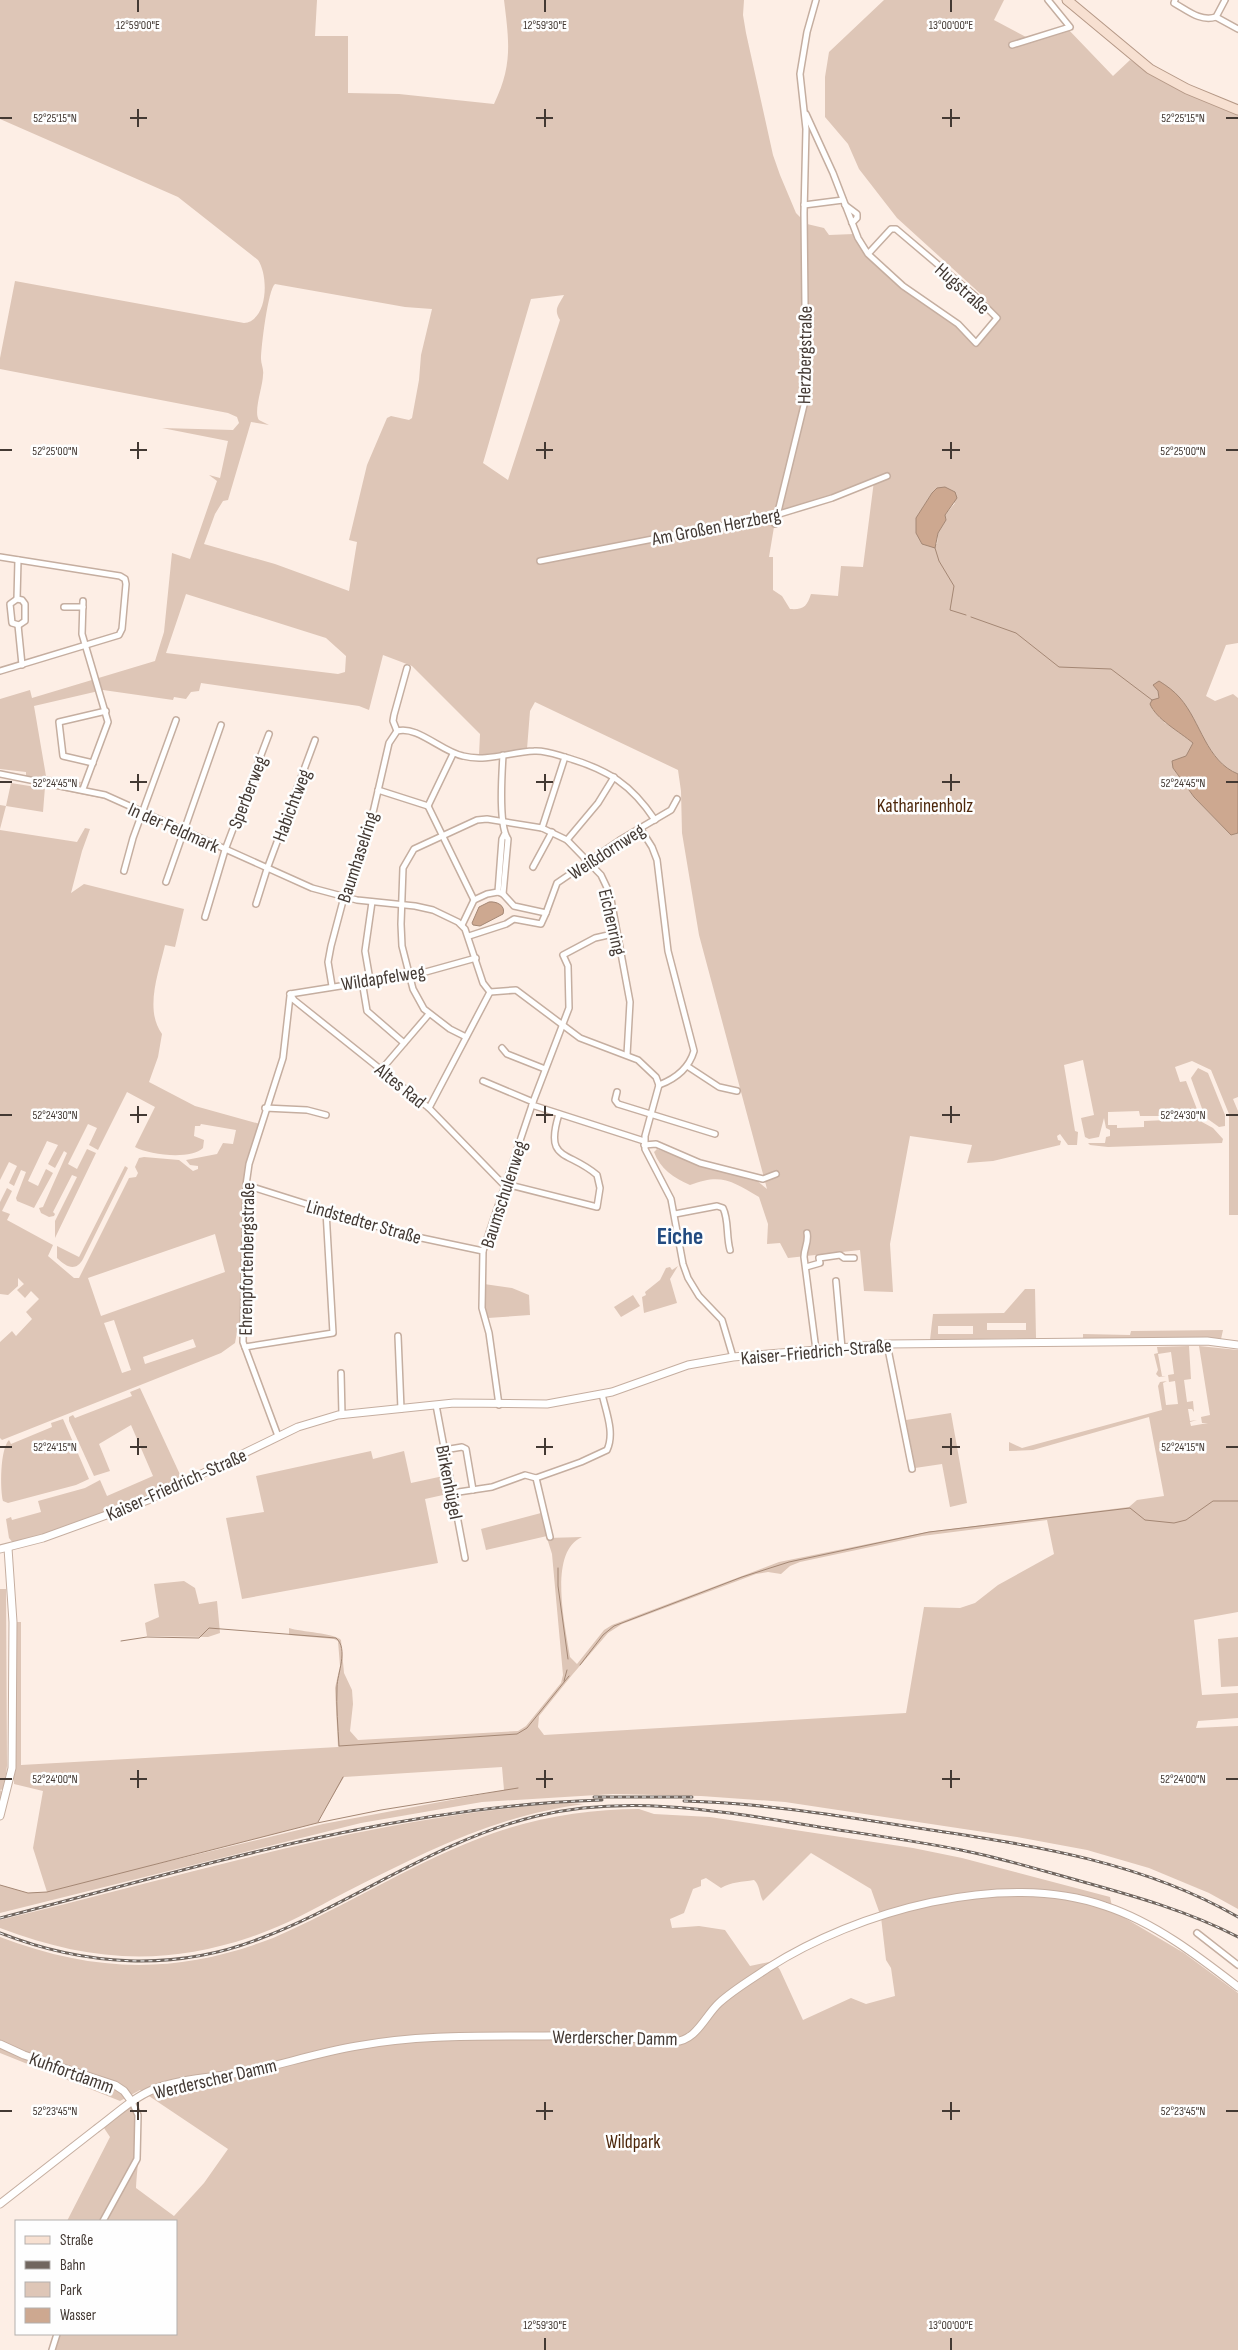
<svg xmlns="http://www.w3.org/2000/svg" width="1238" height="2350" viewBox="0 0 1238 2350" font-family="'Sofia Sans Condensed',sans-serif">
<style>
.green{fill:#dec6b7;fill-rule:evenodd}
.water{fill:#cda890;stroke:#a48774}
.lines{fill:none;stroke-linecap:round;stroke-linejoin:round}
.stream{stroke:#a48774;stroke-width:1}
.minor-casing{stroke:#c5aea0;stroke-width:8}
.tertiary-casing{stroke:#c5aea0;stroke-width:9}
.primary-casing{stroke:#b59886;stroke-width:11}
.minor{stroke:#fff;stroke-width:5}
.tertiary{stroke:#fff;stroke-width:7}
.primary{stroke:#f7e0d1;stroke-width:9}
.rail-casing{stroke:#71665f;stroke-width:3}
.rail{stroke:#fefefe;stroke-width:1;stroke-dasharray:4;stroke-linecap:butt}
.ticks{fill:none;stroke:#433933;stroke-width:2}
.labels{text-anchor:middle;stroke-width:5;stroke-linejoin:round;paint-order:stroke}
.street-label{font-size:19px;fill:#433933;stroke:#fefefe}
.park-label{font-size:19px;fill:#4d270b;stroke:#fefefe}
.district-label{font-size:24px;font-weight:bold;fill:#224b80;stroke:#fefefe}
.ticks-label{font-size:12px;text-anchor:middle;fill:#433933;stroke:#fefefe;stroke-width:5;stroke-linejoin:round;paint-order:stroke}
</style>
<rect width="100%" height="100%" fill="#fdeee5"/>
<g class="green">
<path d="M0 0H317L315 36H348V93L399 94 494 104C513 65 509 41 504 0H744L743 15 746 33 773 155 780 175 796 213 807 224 824 228 829 235 854 234 883 270 941 310 976 343 997 318 984 297 897 218 859 169 848 144 825 117V77L829 52 884 0H1004L994 20 1028 38 1066 27 1113 76 1130 60 1175 87 1238 113V643L1226 645 1206 696 1215 701 1233 694 1238 698V774C1210 763 1196 723 1181 699L1158 691 1159 698 1152 709 1160 715 1165 723 1176 728 1193 743 1186 756 1173 768 1194 797 1231 835 1238 833V1097L1233 1099 1238 1111V1215H1229V1114L1211 1070 1192 1061 1175 1067 1180 1082 1186 1081 1202 1122 1213 1128 1223 1139 1222 1143 1108 1147 1090 1145 1088 1143H1105L1106 1137 1110 1136V1130L1106 1128 1104 1118 1099 1137 1089 1139 1085 1137 1081 1118 1094 1115 1083 1060 1064 1065 1075 1131 1078 1132 1077 1145H1068L1060 1134 1057 1136 1058 1140 1061 1141 1060 1145 993 1161 967 1163 972 1145 910 1136 890 1244 893 1292 864 1291 860 1250 788 1258 780 1243 767 1244 768 1224 759 1197C732 1181 721 1173 690 1185 674 1178 660 1169 654 1152L657 1149 703 1166 756 1180 767 1189 699 935 682 833 681 791 678 770 535 702 530 711 527 749 479 755 480 734 412 666 383 655 369 710 359 706 201 683 199 691 191 692 186 699 174 697 173 700 103 690 34 706 46 776 81 782 79 786 50 778 49 781 26 777V772L0 769V699L30 690 32 698 155 661 164 632 172 553 190 559 217 481 209 475 220 478 228 441 162 428 233 430 239 423 237 417 228 413 0 369V358L15 281 244 323C268 321 269 276 258 260L178 197 0 119ZM275 284 405 307 432 309 421 355 419 380 412 418 409 420 391 416 387 418 367 465 349 540 357 542 349 591 275 564 204 544 215 514 223 501 228 500 251 422 269 425 259 420C253 412 263 386 263 375 264 369 261 364 261 359 261 348 268 289 275 284ZM564 295C559 305 553 309 560 320L508 480 483 463 531 299ZM874 481 863 567 841 566 838 596 811 594C807 606 804 610 790 609L782 596 773 590V557H769L776 515ZM932 493 955 503 945 515 946 520 938 533 937 544H922C910 522 920 512 932 493ZM186 594 326 638 346 656 345 672 338 674 166 653ZM1139 1111 1140 1116H1160L1162 1114 1167 1117V1120L1144 1121V1127L1117 1128V1125H1108V1112Z"/>
<polygon points="11,783 42,788 43,784 105,797 105,799 45,787 43,812 6,806 0,829 0,805 6,806"/>
<path d="M85 828 90 829 82 851 71 893 84 884 184 909 175 947 165 945C159 972 144 1009 162 1034L158 1057 149 1082 195 1106 260 1124 243 1183 240 1332H237L235 1343 221 1353 2 1440 0 1438V1342L12 1331 16 1336 32 1319 26 1312 39 1299 31 1291 25 1298 17 1290 24 1284 18 1278V1286L8 1295 0 1294V1202L7 1188 12 1191 2 1211 10 1214 7 1220 53 1245 48 1256 74 1278H79L129 1178 136 1177 138 1173 135 1167 139 1158 144 1157 179 1160 193 1171 198 1169V1166L190 1165 186 1160 217 1154 223 1143 233 1144 236 1130 201 1124 200 1126H195L194 1136 204 1140 203 1148C191 1160 149 1155 135 1147L155 1107 127 1092 98 1150 89 1145 97 1128 88 1124 68 1164 77 1169 87 1149 96 1153 55 1238V1221L77 1177 72 1175 53 1212 55 1214 54 1216 49 1217 41 1213 39 1208 43 1207 67 1153 64 1151 55 1168 48 1164 58 1145 47 1141 28 1181 38 1186 46 1169 53 1173 34 1208 17 1201 16 1198 26 1172 21 1170 14 1186 9 1183 17 1166 9 1162 0 1180V830L77 842ZM215 1234 225 1272 101 1316 88 1278ZM114 1320 131 1370 122 1373 104 1323ZM193 1339 196 1347 145 1364 143 1357Z"/>
<polygon points="1198,1068 1208,1073 1225,1115 1225,1126 1219,1127 1205,1117 1191,1078"/>
<path d="M125 1166 128 1168 83 1259C76 1272 66 1267 57 1258V1246L79 1257Z"/>
<polygon points="678,1266 670,1279 677,1303 644,1313 642,1297 646,1295 645,1292 660,1280 666,1268 670,1267 672,1270"/>
<polygon points="484,1284 512,1288 529,1295 530,1315 488,1318 485,1308"/>
<path d="M1025 1289H1035L1036 1338 930 1340 933 1314 1004 1313ZM987 1323H1026V1330H987ZM938 1326H973V1334H938Z"/>
<polygon points="633,1295 640,1306 621,1317 614,1307"/>
<polygon points="1223,1330 1221,1339 1083,1338 1083,1334 1130,1335 1131,1331"/>
<path d="M1189 1346 1191 1379 1184 1380 1187 1402 1193 1401 1194 1412 1192 1409H1188L1190 1421 1197 1420 1190 1422 1191 1426 1208 1423H1202L1201 1417 1210 1415 1199 1346 1238 1350V1612L1194 1620 1202 1695 1238 1693V1718L1198 1721 1196 1728 1238 1726V1909L1209 1893 1149 1868 1087 1850 1017 1837 785 1802 701 1796 613 1794 482 1802 361 1823 0 1913V1885L28 1893 47 1892 33 1848 43 1791 14 1784V1622H21V1765L338 1747 335 1688 340 1666 338 1641 334 1639 289 1635V1628C301 1632 335 1633 341 1640L344 1673 352 1690 353 1704 350 1731 358 1740 518 1731 526 1726 561 1683 563 1675 552 1554 547 1538 582 1537C547 1552 566 1629 570 1657L577 1664 604 1630 612 1625 779 1562 927 1532 1129 1507 1137 1500 1164 1496 1149 1417 1033 1450 1009 1451V1442L1022 1448 1162 1410 1158 1386 1160 1382 1167 1381 1163 1383 1166 1405 1178 1404 1175 1381 1169 1382 1168 1375 1174 1374 1171 1352 1158 1354 1162 1376H1166L1159 1377 1156 1374 1158 1370 1154 1354 1158 1353 1157 1347ZM1047 1520 1054 1554 998 1585 975 1603 960 1608 924 1607 906 1713 544 1735 538 1727 539 1716 572 1675 608 1633 622 1624 756 1574 768 1572 781 1574 790 1566 800 1562 922 1536ZM502 1767 504 1790 323 1824 153 1865 317 1823 344 1777Z"/>
<polygon points="140,1388 183,1481 101,1516 14,1544 9,1538 6,1519 11,1517 12,1520 41,1512 38,1501 85,1488 100,1480 107,1496 153,1476 131,1425 99,1444 110,1471 94,1476 69,1421 69,1417 73,1415 75,1418 132,1396 130,1392"/>
<polygon points="951,1413 967,1503 950,1507 942,1464 915,1468 906,1420"/>
<path d="M63 1419 89 1479 76 1485 8 1503 3 1501C0 1489 0 1449 9 1440L11 1444 52 1427 51 1423Z"/>
<polygon points="371,1451 373,1459 404,1451 411,1483 448,1475 452,1493 425,1499 438,1563 242,1599 226,1518 264,1512 256,1476"/>
<polygon points="541,1513 547,1536 486,1550 481,1529"/>
<polygon points="184,1581 195,1588 199,1604 217,1601 220,1633 208,1637 147,1636 145,1623 159,1617 154,1584"/>
<polygon points="0,1589 6,1589 7,1766 4,1789 0,1790 5,1794 0,1810"/>
<polygon points="1238,1637 1238,1686 1221,1687 1218,1639"/>
<path d="M567 1803 584 1804C493 1816 424 1853 344 1893 314 1909 284 1926 251 1937 162 1967 87 1961 0 1928V1920C188 1875 373 1816 567 1803Z"/>
<path d="M639 1809 654 1814 710 1817 913 1848 962 1858 1110 1897 1113 1911 1184 1953 1238 1993V2350H52L57 2334H176V2221H67L110 2137 102 2125 132 2102C145 2126 137 2162 136 2188L174 2216 204 2183 228 2149 140 2090 120 2101 0 2053V1937C95 1973 177 1975 273 1938 342 1908 406 1867 475 1840 527 1819 584 1809 639 1809ZM811 1853 871 1889 881 1917 886 1960 891 1968 895 1996 866 2004 851 1998 803 2020 780 1970 774 1961 750 1966 725 1930 699 1926 672 1928 670 1919 684 1913 693 1889 701 1886V1880L706 1878 721 1888C731 1882 742 1882 754 1880 760 1885 759 1894 763 1901Z"/>
</g>
<g class="water">
<polygon points="945,487 955,492 957,498 945,515 946,520 938,533 935,548 922,544 916,533 916,518 932,493 937,488"/>
<path d="M1159 681C1167 686 1174 691 1180 698 1201 722 1206 761 1238 774V833L1231 835 1194 797 1173 768 1172 761 1186 756 1193 743C1180 732 1156 719 1150 704L1152 700 1159 698 1158 691 1153 685Z"/>
<path d="M489 902C497 901 506 906 503 914L480 926 473 925 472 923 479 907Z"/>
</g>
<g class="lines">
<g class="stream">
<polyline points="935,548 939,561 954,586 950,610 966,615"/>
<polyline points="971,617 1016,633 1059,667 1111,669 1152,700"/>
<polyline points="558,1568 558,1586 568,1659"/>
<path d="M121 1641 147 1637 199 1638 209 1628 336 1638C349 1649 337 1674 337 1687 336 1706 338 1727 339 1746L517 1734 527 1728 569 1676"/>
<polyline points="580,1665 603,1635 614,1626 742,1577 789,1562 929,1532 1130,1508 1145,1520 1174,1523 1186,1520 1213,1501 1238,1501"/>
<polyline points="564,1681 567,1670"/>
<polyline points="318,1822 343,1777"/>
<polyline points="0,1885 28,1893 47,1892 317,1823 381,1810 518,1788"/>
</g>
<defs>
<g id="minor">
<path d="M1175 0 1174 3C1187 10 1200 22 1216 17L1225 0"/>
<polyline points="1216,17 1238,29"/>
<polyline points="1012,45 1070,27 1048,0"/>
<polyline points="806,114 833,173 858,238 868,254 903,286 958,324 976,343 997,318 975,296 896,229 891,229 868,254"/>
<polyline points="804,205 843,200"/>
<polyline points="845,205 857,214 857,218 852,223"/>
<polyline points="775,524 806,397 804,213 806,129 800,74 807,32 816,0"/>
<polyline points="0,557 120,576 125,579 126,584 122,629 119,635 0,671"/>
<polyline points="540,561 776,515 832,498 887,476"/>
<polygon points="17,599 22,600 25,604 25,621 19,625 12,623 10,604"/>
<polyline points="17,599 18,560"/>
<polyline points="64,607 83,607"/>
<polyline points="18,625 22,665"/>
<polyline points="397,731 393,721 394,715 407,668"/>
<path d="M503 755C502 773 498 825 508 839L503 894"/>
<polyline points="93,763 63,756 59,722 106,711"/>
<polyline points="0,774 105,795 312,888 357,900 415,906 433,910 458,922 465,929 483,983 490,992 516,990 580,1038 638,1060 656,1077 659,1085"/>
<polyline points="83,789 108,722 82,634 83,601"/>
<polyline points="378,790 428,806"/>
<polyline points="428,806 474,900"/>
<polyline points="428,806 453,754"/>
<polyline points="542,828 565,757"/>
<path d="M640 828 652 847 657 860 668 951 694 1051C689 1068 675 1079 659 1085"/>
<polyline points="567,840 598,803 614,777"/>
<polyline points="533,867 552,832"/>
<polyline points="124,871 133,838 176,720"/>
<polyline points="166,882 221,725"/>
<polyline points="498,892 502,839 504,835"/>
<polyline points="256,904 267,869 315,740"/>
<polyline points="205,917 225,850 269,734"/>
<polyline points="462,925 474,900 487,894 498,892 503,894 514,906 546,913 557,883 620,840 671,810 677,799"/>
<polyline points="469,936 506,924 514,919 541,924 546,913"/>
<polyline points="370,980 365,951 372,902"/>
<polyline points="362,981 367,1011 404,1043"/>
<path d="M332 986 328 962 331 946 344 897 366 843 389 743 397 731C417 725 442 752 463 756 486 762 511 752 534 751 546 750 557 755 568 758 608 770 631 784 655 820"/>
<path d="M290 994 294 1000 429 1108 502 1183 597 1207 600 1188 597 1175C568 1150 544 1162 559 1114"/>
<polyline points="290,994 422,973 476,958"/>
<polyline points="466,1037 450,1029 424,1009 413,989 402,946 401,924 403,868 414,849 477,820 487,819 542,828 567,840 601,875 610,894 630,1002 627,1055"/>
<polyline points="502,1048 507,1054 545,1069"/>
<polyline points="687,1066 719,1087 737,1091"/>
<polyline points="381,1070 429,1014"/>
<polyline points="483,1081 533,1102"/>
<polyline points="659,1085 645,1136 645,1149 671,1199 683,1264 688,1278 699,1296 722,1320 733,1357"/>
<polyline points="617,1092 615,1100 618,1104 715,1134"/>
<polyline points="532,1105 644,1141"/>
<polyline points="265,1108 307,1110 326,1115"/>
<polyline points="429,1108 490,992"/>
<polyline points="644,1145 656,1144 700,1163 763,1179 776,1174"/>
<polyline points="246,1185 398,1233 483,1251"/>
<path d="M675 1214 717 1206 723 1208C729 1220 726 1236 730 1250"/>
<path d="M807 1233C809 1242 804 1248 804 1257L816 1350"/>
<polyline points="806,1267 820,1263 819,1258 840,1255 844,1258 854,1258"/>
<polyline points="836,1281 842,1348"/>
<polyline points="398,1336 401,1409"/>
<polyline points="887,1344 912,1469"/>
<polyline points="245,1347 333,1333 326,1211"/>
<polyline points="341,1373 342,1415"/>
<polyline points="436,1405 465,1558"/>
<polyline points="499,1405 489,1333 482,1308 483,1251 533,1102 569,1008 568,966 563,955 595,938 617,933"/>
<polyline points="278,1436 243,1342 246,1185 249,1164 283,1058 290,996"/>
<polyline points="444,1450 462,1447 466,1449 473,1490"/>
<polyline points="536,1478 550,1537"/>
<path d="M452 1493 492 1487 525 1475 536 1478 581 1462 607 1450C615 1433 606 1412 602 1394"/>
<polyline points="1197,1933 1238,1965"/>
<polyline points="103,2221 137,2159 138,2115 132,2102"/>
<polyline points="52,2350 57,2334"/>
</g>
<g id="tertiary">
<polyline points="0,1549 43,1538 148,1500 298,1427 338,1415 454,1403 547,1404 612,1392 688,1365 733,1357 887,1344 1207,1341 1238,1345"/>
<polyline points="0,1816 12,1768 13,1622 8,1548"/>
<polyline points="0,2044 24,2055 115,2085 124,2091 132,2102"/>
<path d="M0 2204C32 2179 64 2154 96 2129 114 2116 131 2099 152 2090 178 2078 222 2077 251 2071 287 2063 321 2052 357 2046 410 2036 465 2036 519 2036 552 2036 587 2035 620 2037 638 2038 657 2044 674 2042 697 2040 704 2017 719 2003 733 1990 752 1979 768 1968 857 1911 1003 1870 1105 1906 1154 1922 1198 1956 1238 1987"/>
</g>
<polyline id="primary" points="1067,0 1150,69 1187,89 1238,110"/>
</defs>
<use href="#minor" class="minor-casing"/>
<use href="#tertiary" class="tertiary-casing"/>
<use href="#primary" class="primary-casing"/>
<use href="#minor" class="minor"/>
<use href="#tertiary" class="tertiary"/>
<use href="#primary" class="primary"/>
<defs>
<g id="rail">
<polyline points="594,1797 692,1797"/>
<path d="M684 1801C763 1803 841 1816 918 1828 1029 1845 1139 1860 1238 1917"/>
<path d="M0 1918C198 1867 396 1806 602 1800"/>
<path d="M0 1933C84 1966 174 1972 259 1939 354 1903 437 1840 537 1816 634 1793 730 1813 826 1828 871 1835 916 1841 961 1850 1001 1858 1040 1870 1080 1881 1134 1896 1188 1911 1238 1937"/>
</g>
</defs>
<use href="#rail" class="rail-casing"/>
<use href="#rail" class="rail"/>
</g>
<path class="ticks" d="M138 0V12M545 0V12M951 0V12M138 109V127M545 109V127M951 109V127M0 118H12M130 118H147M536 118H553M942 118H960M1226 118H1238M138 442V459M545 442V459M951 442V459M0 450H12M130 450H147M536 450H553M942 450H960M1226 450H1238M138 774V791M545 774V791M951 774V791M0 782H12M130 782H147M536 782H553M942 782H960M1226 782H1238M138 1106V1123M545 1106V1123M951 1106V1123M0 1115H12M130 1115H147M536 1115H553M942 1115H960M1226 1115H1238M138 1438V1455M545 1438V1455M951 1438V1455M0 1447H12M130 1447H147M536 1447H553M942 1447H960M1226 1447H1238M138 1770V1788M545 1770V1788M951 1770V1788M0 1779H12M130 1779H147M536 1779H553M942 1779H960M1226 1779H1238M138 2102V2120M545 2102V2120M951 2102V2120M0 2111H12M130 2111H147M536 2111H553M942 2111H960M1226 2111H1238M545 2338V2350M951 2338V2350"/>
<g class="labels">
<g class="street-label">
<text transform="translate(963 288) rotate(42)" y="7">Hugstraße</text>
<text transform="translate(804 355) rotate(-89)" y="7">Herzbergstraße</text>
<text transform="translate(716 526) rotate(-11)" y="7">Am Großen Herzberg</text>
<text transform="translate(247 792) rotate(-69)" y="7">Sperberweg</text>
<text transform="translate(291 805) rotate(-69)" y="7">Habichtweg</text>
<text transform="translate(174 827) rotate(24)" y="7">In der Feldmark</text>
<text transform="translate(606 851) rotate(-33)" y="7">Weißdornweg</text>
<text transform="translate(357 857) rotate(-72)" y="7">Baumhaselring</text>
<text transform="translate(613 922) rotate(77)" y="7">Eichenring</text>
<text transform="translate(383 977) rotate(-9)" y="7">Wildapfelweg</text>
<text transform="translate(401 1085) rotate(39)" y="7">Altes Rad</text>
<text transform="translate(503 1194) rotate(-72)" y="7">Baumschulenweg</text>
<text transform="translate(364 1221) rotate(16)" y="7">Lindstedter Straße</text>
<text transform="translate(246 1259) rotate(-89)" y="7">Ehrenpfortenbergstraße</text>
<text transform="translate(816 1351) rotate(-5)" y="7">Kaiser-Friedrich-Straße</text>
<text transform="translate(450 1482) rotate(79)" y="7">Birkenhügel</text>
<text transform="translate(176 1484) rotate(-24)" y="7">Kaiser-Friedrich-Straße</text>
<text transform="translate(615 2037) rotate(1)" y="7">Werderscher Damm</text>
<text transform="translate(72 2072) rotate(20)" y="7">Kuhfortdamm</text>
<text transform="translate(215 2078) rotate(-13)" y="7">Werderscher Damm</text>
</g>
<g class="park-label">
<text x="925" y="812">Katharinenholz</text>
<text x="633" y="2148">Wildpark</text>
</g>
<g class="district-label">
<text x="680" y="1244">Eiche</text>
</g>
</g>
<g class="ticks-label">
<text x="138" y="29">12°59'00"E</text>
<text x="545" y="29">12°59'30"E</text>
<text x="951" y="29">13°00'00"E</text>
<text x="55" y="122">52°25'15"N</text>
<text x="1183" y="122">52°25'15"N</text>
<text x="55" y="455">52°25'00"N</text>
<text x="1183" y="455">52°25'00"N</text>
<text x="55" y="787">52°24'45"N</text>
<text x="1183" y="787">52°24'45"N</text>
<text x="55" y="1119">52°24'30"N</text>
<text x="1183" y="1119">52°24'30"N</text>
<text x="55" y="1451">52°24'15"N</text>
<text x="1183" y="1451">52°24'15"N</text>
<text x="55" y="1783">52°24'00"N</text>
<text x="1183" y="1783">52°24'00"N</text>
<text x="55" y="2115">52°23'45"N</text>
<text x="1183" y="2115">52°23'45"N</text>
<text x="545" y="2329">12°59'30"E</text>
<text x="951" y="2329">13°00'00"E</text>
</g>
<rect x="15" y="2220" width="162" height="115" fill="#fefefe" stroke="#b3afad"/>
<rect x="25" y="2236" width="25" height="8" fill="#f7e0d1" stroke="#b3afad"/>
<text x="60" y="2245" font-size="15" fill="#433933">Straße</text>
<rect x="25" y="2261" width="25" height="8" fill="#71665f" stroke="#b3afad"/>
<text x="60" y="2270" font-size="15" fill="#433933">Bahn</text>
<rect x="25" y="2282" width="25" height="15" fill="#dec6b7" stroke="#b3afad"/>
<text x="60" y="2295" font-size="15" fill="#433933">Park</text>
<rect x="25" y="2308" width="25" height="15" fill="#cda890" stroke="#b3afad"/>
<text x="60" y="2320" font-size="15" fill="#433933">Wasser</text>
</svg>
